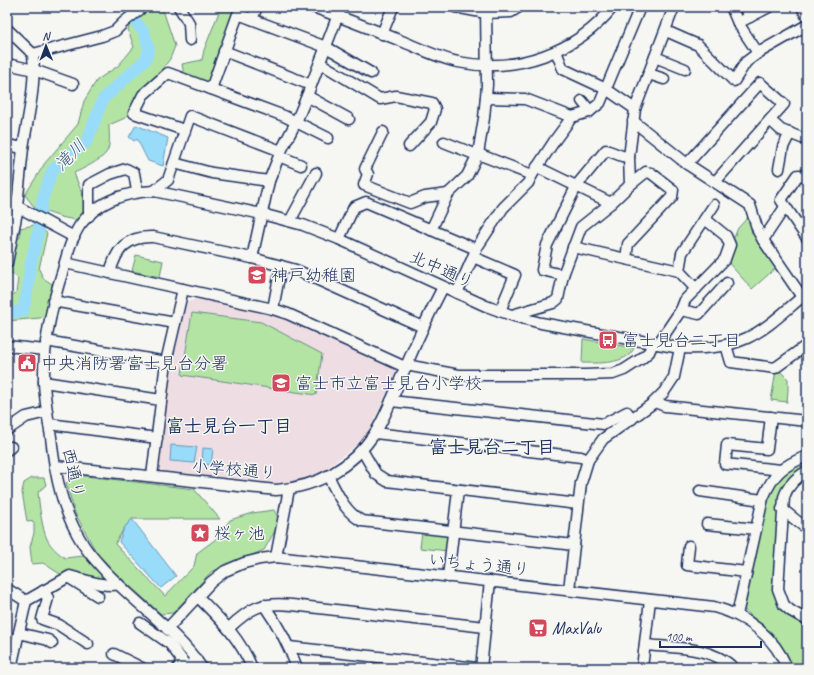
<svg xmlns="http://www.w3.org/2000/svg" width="814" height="675" viewBox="0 0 814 675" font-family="Caveat,'Klee One',sans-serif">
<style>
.built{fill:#eedee3}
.green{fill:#b4e4a4;stroke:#688a81}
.water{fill:#98dcfa;stroke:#6697bc}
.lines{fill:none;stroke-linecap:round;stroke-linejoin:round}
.river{stroke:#98dcfa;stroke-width:12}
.minor-casing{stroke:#1b2f5e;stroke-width:13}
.minor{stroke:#f6f6f2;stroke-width:10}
.labels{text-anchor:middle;stroke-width:3;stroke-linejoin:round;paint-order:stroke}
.street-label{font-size:17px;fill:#1b2f5e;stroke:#f6f6f2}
.poi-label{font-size:17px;fill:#1b2f5e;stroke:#f6f6f2;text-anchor:start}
.water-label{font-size:18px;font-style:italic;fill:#3a5a85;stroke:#f6f6f2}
.neighbourhood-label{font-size:18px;font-weight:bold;fill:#1b2f5e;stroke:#f6f6f2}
</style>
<rect width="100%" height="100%" fill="#f6f6f2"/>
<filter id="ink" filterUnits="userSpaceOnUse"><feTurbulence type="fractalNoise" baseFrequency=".025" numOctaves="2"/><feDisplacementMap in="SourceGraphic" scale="8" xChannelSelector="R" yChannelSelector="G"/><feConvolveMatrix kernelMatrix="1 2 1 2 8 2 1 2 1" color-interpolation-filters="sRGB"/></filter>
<g filter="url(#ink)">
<polygon class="built" points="200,298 270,314 295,324 395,369 396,374 368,433 354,447 322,472 299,481 276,483 163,471 157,465 168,391 182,318 187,302"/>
<g class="green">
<path d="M134 7H162L175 46 170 59 125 118 109 125C109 134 111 146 106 153 101 160 81 170 74 173L82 193 85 213 75 220 61 217 35 208 25 195 45 163 78 124 84 101 97 80 118 66 134 47 128 30Z"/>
<polygon points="216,7 235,7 209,83 184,75 182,64 202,60 204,50 219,12"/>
<polygon points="750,215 778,266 752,289 725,259 738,228"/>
<polygon points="34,225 47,233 39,269 43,278 52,284 49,313 40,318 7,321 7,297 16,293 18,278 8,271 14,243 20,237 20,228"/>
<polygon points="136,255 163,261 160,277 132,271"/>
<polygon points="192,313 261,322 322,354 316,395 182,375"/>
<path d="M583 339 634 348C627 365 596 363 582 363Z"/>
<polygon points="778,369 788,379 788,390 787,402 771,400 776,371"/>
<polygon points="807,460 807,467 792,479 776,591 807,623 807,668 792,668 779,643 767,629 742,608 765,499 779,475"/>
<polygon points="77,475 194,489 220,519 132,519 124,528 115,544 165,596 194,566 197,553 216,539 230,520 252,513 274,510 280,522 264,550 211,572 173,613 161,614 100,559 75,513 66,483"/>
<path d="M32 478H44L46 485 38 492C39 504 42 529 47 539 51 547 58 553 65 558L83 556 107 578 101 581 70 572 60 574 43 563 32 564 30 547 34 533V522L27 521 22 492 24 483Z"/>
<polygon points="422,531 447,534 450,537 449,551 420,548"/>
</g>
<g class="water">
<polygon points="136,125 168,138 163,166 148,161 137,139 134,141 129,137"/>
<polygon points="171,445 197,447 194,463 170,461"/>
<polygon points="203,448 213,449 211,465 202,464"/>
<polygon points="132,519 176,576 161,588 119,542 124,528"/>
</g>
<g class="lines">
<polyline class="river" points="7,313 23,311 28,288 30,267 39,229 42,200 52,171 66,158 87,141 103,99 146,59 149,49 144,32 130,15 130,7"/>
<defs>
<g id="minor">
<polyline points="179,7 189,23 190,40"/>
<path d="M313 7C344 18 374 30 404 42 421 49 439 58 458 62 515 74 577 52 613 7"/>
<polyline points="455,7 486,13 511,12 519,7"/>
<polyline points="745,7 750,17"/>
<polyline points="802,7 807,17"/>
<polyline points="732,9 738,23 758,53"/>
<polyline points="252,19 257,7"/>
<polyline points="738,23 769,7"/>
<path d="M7 29 33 54C36 86 28 116 23 148 21 167 19 187 17 206"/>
<polyline points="666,31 698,45 734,81 746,62 758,53 807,25"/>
<polyline points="382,34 393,7"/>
<polyline points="224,51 311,85"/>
<polyline points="556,51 563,69 606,89 635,109"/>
<polyline points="33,54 102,36 115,31 124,22 143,7"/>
<polyline points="655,57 685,69"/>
<polyline points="320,63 380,99 396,96 432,103 435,109 431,122 409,146"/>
<polyline points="7,64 34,70 73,84"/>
<polyline points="649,74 664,79"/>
<polyline points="211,89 238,14 326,47 371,73"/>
<polyline points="307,96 349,119"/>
<polyline points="486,98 525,99 572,117"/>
<polyline points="582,101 590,111"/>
<polyline points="770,120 781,130 807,140"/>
<polyline points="633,121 687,164 750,205 758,231 763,240 802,297"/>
<polyline points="184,130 134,113 143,95 168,73 284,116 328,138"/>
<polyline points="383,132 365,169 368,174 364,185 410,203 425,197 448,194"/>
<polyline points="444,142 477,155"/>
<polyline points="7,145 23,148"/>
<polyline points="478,154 532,175"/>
<polyline points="279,156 301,165"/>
<polyline points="174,163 212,173 269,181"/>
<polyline points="687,164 760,83 784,104 715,182"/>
<polyline points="537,167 611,203"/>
<polyline points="779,169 783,147 790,133"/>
<polyline points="807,176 798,175 781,200 807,238"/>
<polyline points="154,191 168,180 190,116 281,151"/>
<polyline points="7,201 74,237"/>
<polyline points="89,216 89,185 110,174 126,169 134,173 137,191"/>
<polyline points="290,221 316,173"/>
<polyline points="431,230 448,194 467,176 478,154 484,118 487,85 486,7"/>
<polyline points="339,239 354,207 366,202 476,249"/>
<polyline points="763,240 785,207"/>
<polyline points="573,247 679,271 696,289"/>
<polyline points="473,257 515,275 500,311"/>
<polyline points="252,258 269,181 281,151 296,122 307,96 341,7"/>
<polyline points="626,259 628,244 672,197 673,190 651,173 646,172 630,185"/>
<polyline points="7,263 18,207"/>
<polyline points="65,263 273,309 288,314 405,367"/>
<polyline points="679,271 682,253 714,205"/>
<path d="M110 273C116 249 127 236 153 237L252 258 296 270 423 327"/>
<polyline points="563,275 542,270 547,245 577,185 606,150 622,156 629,157"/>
<polyline points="457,293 473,257 476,249 503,208 528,183 532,175 555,140 572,117 589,112 600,103 640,7"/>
<polyline points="53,301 175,323"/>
<polyline points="273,309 281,266"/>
<polyline points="681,310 699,314 727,283"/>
<polyline points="512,315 553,303 558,299 563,275 581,227 611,203 630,185 629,157 635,109 674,7"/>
<polyline points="46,341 166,362"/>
<polyline points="658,344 681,310 685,300 725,259 730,245 726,236 705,219"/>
<polyline points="726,345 731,362 775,368 807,345"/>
<polyline points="7,346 45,350"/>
<polyline points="406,365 459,375 585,375 613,374 624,370 641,359 649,352 653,343"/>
<polyline points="44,382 161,400"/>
<polyline points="391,401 604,424 627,412 632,419"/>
<polyline points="655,402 665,406 807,421"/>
<polyline points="771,417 767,449 727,445 725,464 781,470"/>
<polyline points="49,424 157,438"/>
<polyline points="7,430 26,417 47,412"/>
<polyline points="375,433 581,457 588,460"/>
<polyline points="7,450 11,447"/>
<polyline points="362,450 376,474 387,481 578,504"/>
<path d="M55 466 276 490C318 487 352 467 375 433 388 413 397 385 407 364 418 338 430 312 443 287"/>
<path d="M807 471C796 478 788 485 784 497L778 589 784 605 791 611 807 620"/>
<polyline points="152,476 166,362 183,289"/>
<path d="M328 476C337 492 344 512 362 521L574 545"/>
<polyline points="700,491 762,500"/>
<polyline points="782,509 807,529"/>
<polyline points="707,524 756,529"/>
<polyline points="689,546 687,565 746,572"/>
<polyline points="276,557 289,489"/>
<polyline points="448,577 458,490"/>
<polyline points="71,579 98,596"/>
<polyline points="7,589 26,601"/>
<polyline points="569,590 581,483 588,460 603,439 652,404 664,392 674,377 680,348"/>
<polyline points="43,591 48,598 42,619 59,625 88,644"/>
<path d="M198 597C220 619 240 638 252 668"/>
<path d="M264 605C278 625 289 645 297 668"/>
<path d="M737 615 763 498C774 473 782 466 807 456"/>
<polyline points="140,623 170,644 182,660 178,668"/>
<path d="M229 628C251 607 261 602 292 605L485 627"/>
<path d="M167 629 211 582 225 571 244 563 260 559 276 557 714 607C747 616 774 636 787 668"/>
<polyline points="19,633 48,640 52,643"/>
<path d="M645 645C674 648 711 646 734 668"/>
<polyline points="289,647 477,668"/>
<polyline points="114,654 142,668"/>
<path d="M11 668 26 601 70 576C82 579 106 588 118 584"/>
<polyline points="187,668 196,659"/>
<path d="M202 668C176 630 137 605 106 572 98 563 89 554 83 544 62 511 55 475 51 437 48 419 45 401 44 383 43 344 51 307 63 270 67 255 71 239 80 225 98 201 126 192 154 191L262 214 303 225 339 239 486 306 514 316 541 323 680 348C703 349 725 348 747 338 767 329 785 311 802 297L807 295"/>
<polyline points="481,668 490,581"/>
<polyline points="642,668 650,600"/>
</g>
</defs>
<use href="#minor" class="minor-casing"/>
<use href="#minor" class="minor"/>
</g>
</g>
<defs>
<symbol id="school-square" viewBox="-11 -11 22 22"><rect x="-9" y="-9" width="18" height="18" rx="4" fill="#d1495b" stroke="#f6f6f2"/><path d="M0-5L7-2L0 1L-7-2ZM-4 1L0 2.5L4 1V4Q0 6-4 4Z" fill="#fff"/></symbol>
<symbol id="bus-square" viewBox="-11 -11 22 22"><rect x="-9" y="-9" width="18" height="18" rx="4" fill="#d1495b" stroke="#f6f6f2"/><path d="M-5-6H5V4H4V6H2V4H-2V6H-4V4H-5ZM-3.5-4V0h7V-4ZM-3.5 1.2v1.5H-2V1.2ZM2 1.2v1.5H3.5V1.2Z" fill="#fff"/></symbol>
<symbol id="civic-square" viewBox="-11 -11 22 22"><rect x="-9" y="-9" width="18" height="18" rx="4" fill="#d1495b" stroke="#f6f6f2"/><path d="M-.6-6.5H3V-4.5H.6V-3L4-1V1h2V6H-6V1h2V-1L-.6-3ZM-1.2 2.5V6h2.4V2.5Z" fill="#fff"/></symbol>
<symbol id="sight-square" viewBox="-11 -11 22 22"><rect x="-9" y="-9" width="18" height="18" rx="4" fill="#d1495b" stroke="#f6f6f2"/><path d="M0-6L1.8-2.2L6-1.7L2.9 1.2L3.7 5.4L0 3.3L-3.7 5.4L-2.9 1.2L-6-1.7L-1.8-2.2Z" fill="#fff"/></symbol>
<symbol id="supermarket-square" viewBox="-11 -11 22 22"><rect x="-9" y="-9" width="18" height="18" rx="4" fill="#d1495b" stroke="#f6f6f2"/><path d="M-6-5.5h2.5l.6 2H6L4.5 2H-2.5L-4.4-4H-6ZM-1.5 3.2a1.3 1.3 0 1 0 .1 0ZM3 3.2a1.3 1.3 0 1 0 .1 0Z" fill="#fff"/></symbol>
</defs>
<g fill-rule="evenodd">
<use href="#school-square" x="246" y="264" width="22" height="22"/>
<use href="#bus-square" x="597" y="329" width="22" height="22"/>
<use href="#civic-square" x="16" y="352" width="22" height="22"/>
<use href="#school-square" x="270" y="372" width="22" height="22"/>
<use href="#sight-square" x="189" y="522" width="22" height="22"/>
<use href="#supermarket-square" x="527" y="617" width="22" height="22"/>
</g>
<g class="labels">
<g class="street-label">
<text transform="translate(442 269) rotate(24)" y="6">北中通り</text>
<text transform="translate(234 469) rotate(5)" y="6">小学校通り</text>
<text transform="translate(74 473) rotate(77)" y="6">西通り</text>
<text transform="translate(479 564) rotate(6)" y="6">いちょう通り</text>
</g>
<g class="poi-label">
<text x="271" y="281">神戸幼稚園</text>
<text x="622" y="346">富士見台二丁目</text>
<text x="41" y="369">中央消防署富士見台分署</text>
<text x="295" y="389">富士市立富士見台小学校</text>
<text x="214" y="539">桜ヶ池</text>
<text x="552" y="634">MaxValu</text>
</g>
<g class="water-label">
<text transform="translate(70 155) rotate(-45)" y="6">滝川</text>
</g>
<g class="neighbourhood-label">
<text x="229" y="432">富士見台一丁目</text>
<text x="492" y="453">富士見台二丁目</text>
</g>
</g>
<rect width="814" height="675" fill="none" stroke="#f6f6f2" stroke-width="24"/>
<rect x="12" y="12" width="790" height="651" fill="none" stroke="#1b2f5e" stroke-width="1.5" filter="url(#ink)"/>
<g transform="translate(46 46) rotate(359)" stroke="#f6f6f2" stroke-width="3" paint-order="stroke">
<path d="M0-3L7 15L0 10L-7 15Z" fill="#1b2f5e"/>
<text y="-6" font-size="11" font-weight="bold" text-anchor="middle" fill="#1b2f5e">N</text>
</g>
<path d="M660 641v6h101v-6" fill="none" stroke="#1b2f5e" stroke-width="2"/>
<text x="666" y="641" font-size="12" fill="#1b2f5e" stroke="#f6f6f2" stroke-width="3" paint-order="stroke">100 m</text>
</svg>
